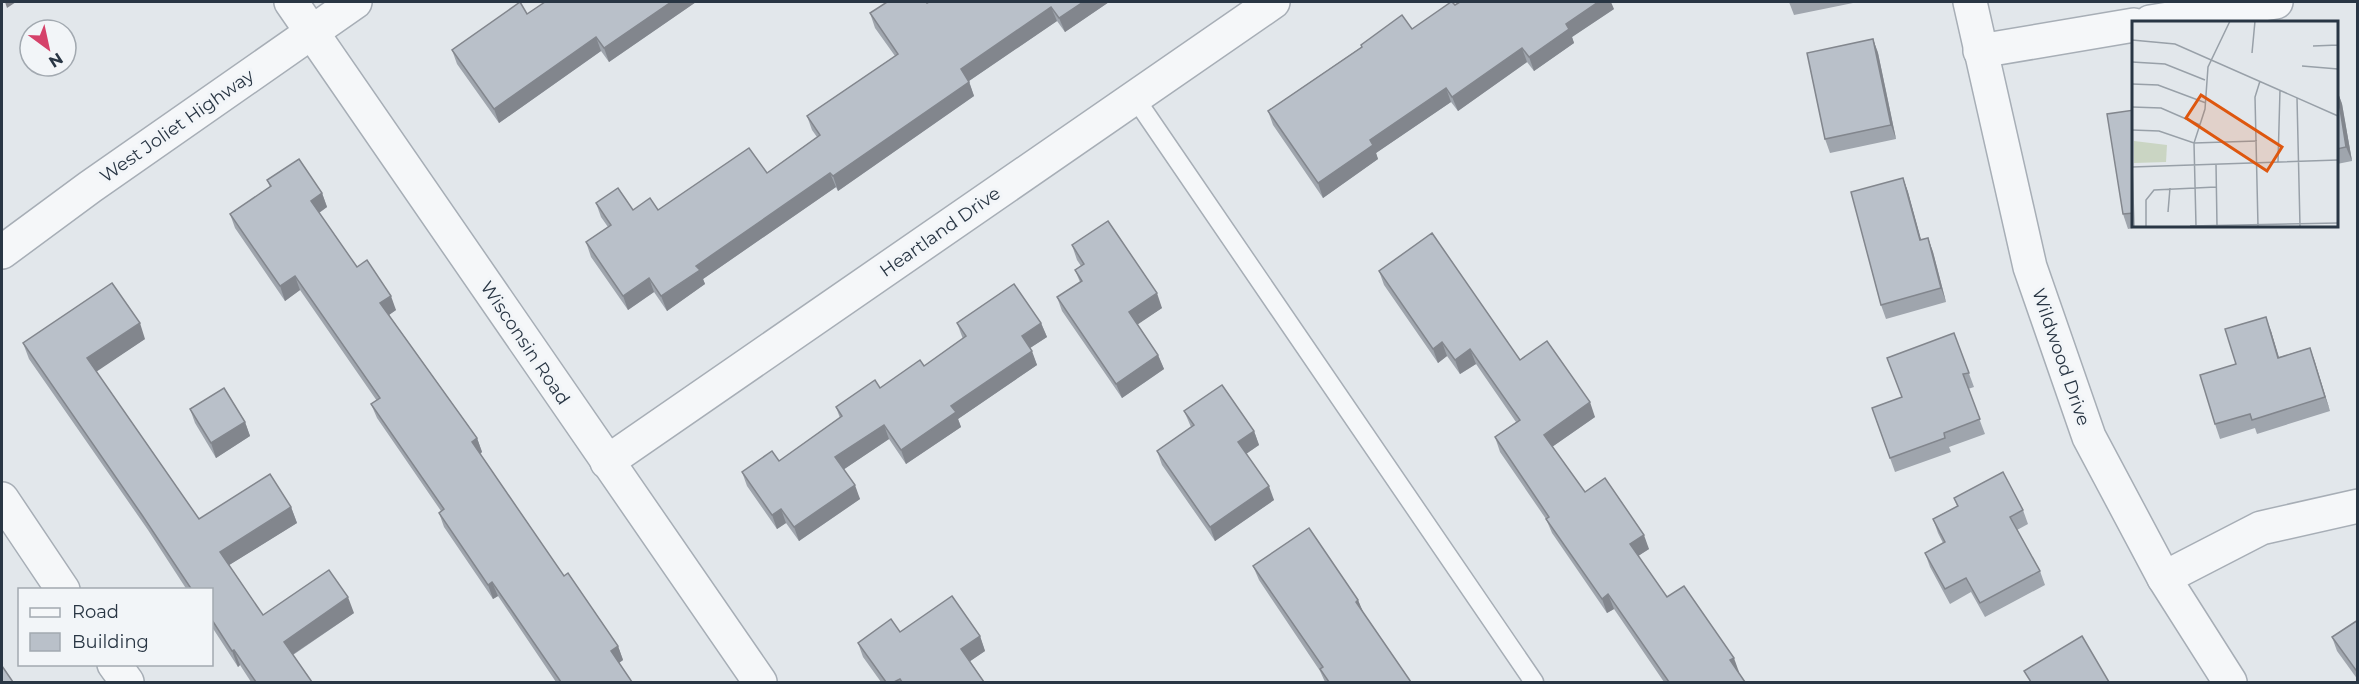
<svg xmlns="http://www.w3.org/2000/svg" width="2359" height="684" viewBox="0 0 2359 684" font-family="Montserrat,sans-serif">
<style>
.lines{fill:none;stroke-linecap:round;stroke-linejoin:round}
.lane-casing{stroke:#a7aeb6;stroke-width:21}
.street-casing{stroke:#a7aeb6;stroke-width:36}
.lane{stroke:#f5f7f9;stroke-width:18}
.street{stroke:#f5f7f9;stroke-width:33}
.wall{fill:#9fa5ad}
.shaded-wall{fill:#82868d}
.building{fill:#b9c0c9;stroke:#82868d;stroke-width:1.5}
.labels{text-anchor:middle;stroke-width:6;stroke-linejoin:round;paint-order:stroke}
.street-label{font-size:18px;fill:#293644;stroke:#f2f5f8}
.inset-road{fill:none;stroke:#98a0a8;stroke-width:1.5}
.view{fill:#de570f;fill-opacity:0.15;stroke:#de570f;stroke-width:3}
.inset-edge{fill:none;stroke:#293644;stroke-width:3}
</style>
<rect width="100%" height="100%" fill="#e2e7eb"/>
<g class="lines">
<defs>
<polyline id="lane" points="1135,98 1534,682"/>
<g id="street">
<polyline points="291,2 760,682"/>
<polyline points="1970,2 2030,267 2089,437 2164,578 2230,682"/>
<polyline points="2150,22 2276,2"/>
<polyline points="1980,51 2134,25"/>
<polyline points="2,252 90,187 355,2"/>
<polyline points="607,462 1273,2"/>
<polyline points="2,499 63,590"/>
<polyline points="2164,578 2261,528 2358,506"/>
<polyline points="114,664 127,682"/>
</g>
</defs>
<use href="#lane" class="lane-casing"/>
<use href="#street" class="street-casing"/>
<use href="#lane" class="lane"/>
<use href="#street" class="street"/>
</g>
<g class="wall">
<polygon points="545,2 696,2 609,62 601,51 499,123 457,64 452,50 527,14"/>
<polygon points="1109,2 1065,32 1057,21 969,81 974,96 838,191 836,187 703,279 705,284 667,311 654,292 628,310 591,257 586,242 608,227 601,217 596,203 633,210 658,210 767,173 817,137 812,130 807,116 895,56 875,28 870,13 927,3"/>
<polygon points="1789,2 1858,2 1794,15"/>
<polygon points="1455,5 1614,9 1572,37 1574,43 1534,71 1527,62 1458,111 1451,102 1376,153 1378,159 1323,198 1273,125 1268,111 1361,47 1361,45 1412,29"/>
<polygon points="1873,39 1878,53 1896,139 1830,153 1825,139"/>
<polygon points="2337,90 2342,104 2352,161 2337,164"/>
<polygon points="2134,110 2134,225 2149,225 2128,229 2123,214"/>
<polygon points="1903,178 1908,192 1921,240 1928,238 1933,252 1946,302 1886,319 1881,305"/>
<polygon points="267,180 322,193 327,207 319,213 357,267 396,310 389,315 477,438 482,452 480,454 564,576 618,646 623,660 619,663 632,682 556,682 498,596 493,599 444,527 439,513 441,511 377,418 371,404 377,401 300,290 285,301 235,228 230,214 270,187"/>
<polygon points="1072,245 1162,308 1137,324 1158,355 1164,369 1122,398 1062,311 1057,297 1080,282 1075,270 1081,266 1077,260"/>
<polygon points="1379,271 1520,360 1595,417 1552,447 1585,492 1649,549 1638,556 1667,597 1739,672 1738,672 1745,682 1664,682 1614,609 1607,613 1552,533 1546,519 1500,452 1495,437 1516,422 1476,364 1460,374 1447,356 1438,363 1384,285"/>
<polygon points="957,323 1041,323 1047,337 1030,348 1037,365 958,419 961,427 906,464 889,439 844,469 860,499 799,541 786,523 777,529 747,486 742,472 779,461 840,418 836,407 880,388 924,366 963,339"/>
<polygon points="2271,331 2279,357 2310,348 2330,411 2257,434 2255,428 2220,439 2215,424 2236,364"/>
<polygon points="1954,333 1974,387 1968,389 1985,434 1949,447 1951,452 1895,472 1872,408 1902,397"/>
<polygon points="145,339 96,371 199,519 291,507 297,523 229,565 263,615 354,613 293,655 312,682 251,682 240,665 238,667 212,627 212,590 187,590 148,530 29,359 23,343"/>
<polygon points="190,409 245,422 250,436 216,458 195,423"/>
<polygon points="1184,411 1254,431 1259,445 1246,454 1274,500 1215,541 1162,465 1157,451 1191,427"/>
<polygon points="1954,498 2023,510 2028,524 2017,530 2040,571 2045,585 1985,617 1971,592 1950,604 1930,567 1925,553 1943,543 1938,533 1933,519 1957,506"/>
<polygon points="1253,566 1358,600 1363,613 1411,682 1325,682 1320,671 1259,580"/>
<polygon points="2358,620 2358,680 2337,651 2332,637"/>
<polygon points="900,632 980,636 985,651 970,661 984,682 881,682 863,657 858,643"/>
</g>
<g class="shaded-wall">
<polygon points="5,2 16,2 7,8"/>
<polygon points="671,2 696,2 609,62 604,48"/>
<polygon points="1083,2 1109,2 1065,32 1059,18"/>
<polygon points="1598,2 1611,2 1614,9 1572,37 1574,43 1534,71 1529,57 1566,24"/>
<polygon points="1051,7 1057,21 966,83 961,69"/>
<polygon points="596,37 601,51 499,123 494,109"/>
<polygon points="1873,39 1878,53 1896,139 1891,125"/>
<polygon points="1522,48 1527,62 1458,111 1452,97"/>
<polygon points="969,82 974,96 838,191 833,176"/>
<polygon points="1446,88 1451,102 1376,153 1378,159 1323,198 1318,183 1370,140"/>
<polygon points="2337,90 2342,104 2352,161 2346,147"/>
<polygon points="830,173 836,187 703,279 705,284 667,311 661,296 696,266"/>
<polygon points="1903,178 1908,192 1925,254 1920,240"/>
<polygon points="322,193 327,207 316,215 311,201"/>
<polygon points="1928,238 1933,252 1946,302 1941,288"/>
<polygon points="295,276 300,290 285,301 280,286"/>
<polygon points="649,278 654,292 628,310 623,296"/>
<polygon points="1157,293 1162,308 1134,327 1129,312"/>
<polygon points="391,296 396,310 386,317 380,303"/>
<polygon points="2266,317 2271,331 2283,372 2278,358"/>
<polygon points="140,323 145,339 93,374 87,358"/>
<polygon points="1041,323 1047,337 1027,350 1022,336"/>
<polygon points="1442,342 1447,356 1438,363 1433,349"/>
<polygon points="2310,348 2315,362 2330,411 2325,397"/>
<polygon points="1470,349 1476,364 1460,374 1455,360"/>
<polygon points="1032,351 1037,365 958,419 961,427 906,464 901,450 951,406"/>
<polygon points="1158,355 1164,369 1122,398 1116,384"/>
<polygon points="1590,402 1595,417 1549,449 1544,435"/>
<polygon points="245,422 250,436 216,458 211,443"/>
<polygon points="884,425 889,439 840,472 835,457"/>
<polygon points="1254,431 1259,445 1243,456 1238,442"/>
<polygon points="477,438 482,452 477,456 472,442"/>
<polygon points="855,485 860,499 799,541 794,527"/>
<polygon points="1269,486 1274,500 1215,541 1210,527"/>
<polygon points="291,507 297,523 226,567 220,552"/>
<polygon points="781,509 786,523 777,529 772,515"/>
<polygon points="1644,535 1649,549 1635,558 1630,544"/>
<polygon points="492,582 498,596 493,599 488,585"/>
<polygon points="1608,594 1614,609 1607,613 1602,599"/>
<polygon points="348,597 354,613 289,657 284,642"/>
<polygon points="1358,600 1364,614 1356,602"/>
<polygon points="980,636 985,651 966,664 961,649"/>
<polygon points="618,646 623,660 616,665 611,651"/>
<polygon points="234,650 240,665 238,667 232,651"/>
<polygon points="1734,658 1739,672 1735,675 1730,660"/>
</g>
<g class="building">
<polygon points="520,2 527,14 545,2 671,2 604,48 596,37 494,109 452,50"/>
<polygon points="887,2 926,2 927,3 929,2 1083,2 1059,18 1051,7 961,69 969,82 833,176 830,173 696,266 700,270 661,296 649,278 623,296 586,242 611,225 596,203 618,188 633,210 650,198 658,210 749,148 767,173 820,135 807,116 898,54 870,13"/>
<polygon points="1451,2 1452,2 1455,5 1460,2 1598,2 1566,24 1569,29 1529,57 1522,48 1452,97 1446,88 1370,140 1373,145 1318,183 1268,111 1362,47 1361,45 1402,15 1412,29"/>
<polygon points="1873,39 1891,125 1825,139 1807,53"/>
<polygon points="2337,90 2346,147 2337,149"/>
<polygon points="2134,110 2134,213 2123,214 2107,114"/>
<polygon points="299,159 322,193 311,201 357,267 367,260 391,296 380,303 477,438 472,442 564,576 568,573 618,646 611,651 632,682 561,682 492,582 488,585 439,513 444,509 371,404 380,398 295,276 280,286 230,214 271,186 267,180"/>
<polygon points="1903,178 1920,240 1928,238 1941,288 1881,305 1851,192"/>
<polygon points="1108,221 1157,293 1129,312 1158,355 1116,384 1057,297 1082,281 1075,270 1084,264 1072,245"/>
<polygon points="1432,233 1520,360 1547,341 1590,402 1544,435 1585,492 1605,478 1644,535 1630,544 1667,597 1684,586 1734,658 1730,660 1745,682 1669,682 1608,594 1602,599 1546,519 1549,517 1495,437 1520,420 1470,349 1455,360 1442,342 1433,349 1379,271"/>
<polygon points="112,283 140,323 87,358 199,519 270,474 291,507 220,552 263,615 329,570 348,597 284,642 312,682 256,682 234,650 232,651 212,620 212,590 192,590 142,515 23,343"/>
<polygon points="1014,284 1041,323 1022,336 1032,351 951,406 956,412 901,450 884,425 835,457 855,485 794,527 781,509 772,515 742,472 772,451 779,461 842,416 836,407 875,380 880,388 920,360 924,366 966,336 957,323"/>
<polygon points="2266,317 2278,358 2310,348 2325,397 2252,420 2250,414 2215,424 2200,375 2236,364 2225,329"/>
<polygon points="1954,333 1969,373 1963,374 1980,419 1944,433 1945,438 1890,458 1872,408 1902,397 1887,358"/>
<polygon points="1222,385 1254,431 1238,442 1269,486 1210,527 1157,451 1194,425 1184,411"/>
<polygon points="224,388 245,422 211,443 190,409"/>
<polygon points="2003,472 2023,510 2010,517 2040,571 1980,603 1966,578 1945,589 1925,553 1945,542 1933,519 1958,506 1954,498"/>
<polygon points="1309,528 1358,600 1356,602 1411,682 1329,682 1320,669 1323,667 1253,566"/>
<polygon points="952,596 980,636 961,649 984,682 902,682 900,679 894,682 886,682 858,643 891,619 900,632"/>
<polygon points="2358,620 2358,673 2332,637"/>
<polygon points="2082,636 2109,682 2031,682 2024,671"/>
<polygon points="2,666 13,682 2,682"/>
</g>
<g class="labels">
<g class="street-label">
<text transform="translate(177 126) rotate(-35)" y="6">West Joliet Highway</text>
<text transform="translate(940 232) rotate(-35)" y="6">Heartland Drive</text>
<text transform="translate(525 343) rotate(56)" y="6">Wisconsin Road</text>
<text transform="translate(2061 357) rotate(71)" y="6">Wildwood Drive</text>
</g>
</g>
<g transform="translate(2132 21)">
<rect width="206" height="206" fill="#e2e7eb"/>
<path d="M2 120 35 124 34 141 2 142Z" fill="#cad5c3"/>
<path class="inset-road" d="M206 0V25M0 19 43 23 206 95M181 25 206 24M120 32 123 0M0 41 33 43 73 59M170 45 206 48M0 63 26 64 74 82M165 77 168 205M0 86 29 87 68 104M0 109 27 110 62 122 125 120M146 141 148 69M84 143 85 205M0 144 2 205M0 146 206 139M36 191 38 167M14 205V179L22 169 84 166M58 205 206 202M64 205 62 122 73 88 76 46 98 0M126 205 123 76 128 60"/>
<path class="view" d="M69 74 150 126 135 150 54 97Z"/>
<rect width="206" height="206" class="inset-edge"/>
</g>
<rect width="2359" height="684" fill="none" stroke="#293644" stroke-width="6"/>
<rect x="18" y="588" width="195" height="78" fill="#f2f5f8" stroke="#a2a9b0" stroke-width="1.5"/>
<rect x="30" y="608" width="30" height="9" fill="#f5f7f9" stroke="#a2a9b0" stroke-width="1.5"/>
<text x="72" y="618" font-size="18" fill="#293644">Road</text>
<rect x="30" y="633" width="30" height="18" fill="#b9c0c9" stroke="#a2a9b0" stroke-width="1.5"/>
<text x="72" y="648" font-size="18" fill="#293644">Building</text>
<g transform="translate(48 48) rotate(147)"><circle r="28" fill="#f2f5f8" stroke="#a2a9b0" stroke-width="1.5"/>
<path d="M0-4.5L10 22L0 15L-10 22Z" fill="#d5426a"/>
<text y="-9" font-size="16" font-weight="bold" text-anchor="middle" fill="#293644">N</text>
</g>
</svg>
